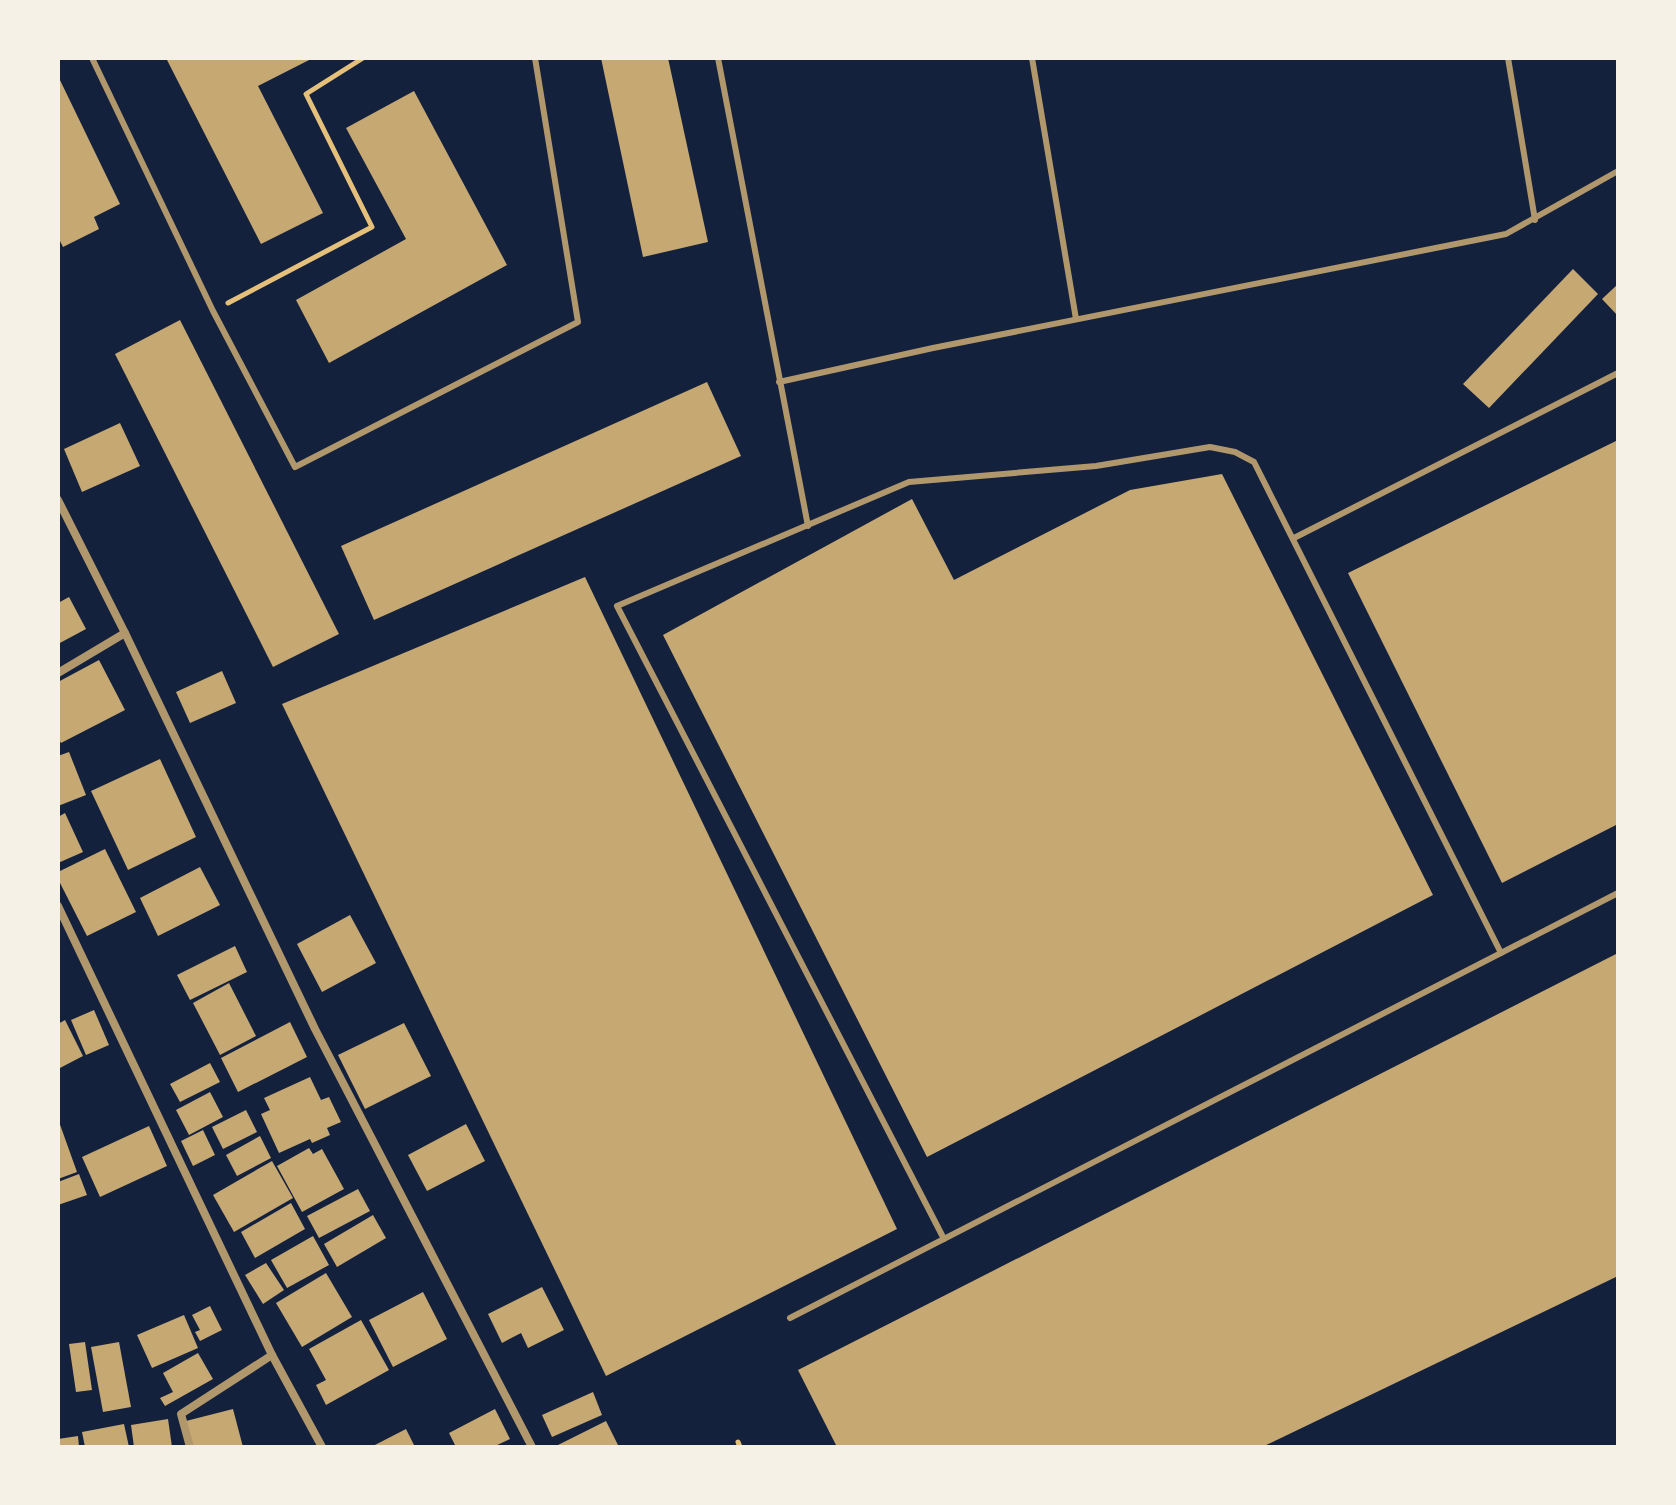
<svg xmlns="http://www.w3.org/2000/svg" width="1676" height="1505" viewBox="0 0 1676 1505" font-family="'Fira Sans Condensed',sans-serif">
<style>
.building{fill:#c6a872}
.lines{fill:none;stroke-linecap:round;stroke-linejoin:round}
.path{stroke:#e5c07b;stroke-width:5}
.service{stroke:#b1986c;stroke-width:6}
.minor{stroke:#b1986c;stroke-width:8}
</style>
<rect width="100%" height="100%" fill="#14213d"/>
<g class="building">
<polygon points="166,58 313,58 258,86 323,213 261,244"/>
<polygon points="601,58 668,58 708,242 643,257"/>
<polygon points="58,76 120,204 94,217 99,229 63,247 58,237"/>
<polygon points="414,91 507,265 329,363 296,300 406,239 346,128"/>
<polygon points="1573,269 1598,294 1489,408 1463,384"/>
<polygon points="1618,284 1618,316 1602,299"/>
<polygon points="180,320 339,634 273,667 115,354"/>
<polygon points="707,382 741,456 374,620 341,546"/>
<polygon points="120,423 140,466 82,492 64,449"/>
<polygon points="1618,440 1618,824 1502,883 1348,573"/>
<polygon points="1222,474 1433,895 927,1157 663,635 912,499 954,580 1130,490"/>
<polygon points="585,577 897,1229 606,1376 282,704"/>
<polygon points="69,597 86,629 58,644 58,603"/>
<polygon points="99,660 125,710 61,743 58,738 58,682"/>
<polygon points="222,671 236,703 190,723 176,692"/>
<polygon points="69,752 86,795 58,806 58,756"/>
<polygon points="160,759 196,837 128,870 91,791"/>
<polygon points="65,813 83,852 58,863 58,817"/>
<polygon points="105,849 136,912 87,936 58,879 58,872"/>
<polygon points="200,867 220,905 158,936 140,898"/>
<polygon points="350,915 376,963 322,992 297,944"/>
<polygon points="235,946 247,972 190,1000 177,975"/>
<polygon points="1618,953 1618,1276 1262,1447 837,1447 798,1370"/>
<polygon points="229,983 256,1036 220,1055 193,1003"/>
<polygon points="94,1010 109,1045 86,1055 71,1020"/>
<polygon points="65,1020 83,1056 58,1069 58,1024"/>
<polygon points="290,1022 307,1057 238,1092 221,1058"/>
<polygon points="404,1023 431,1076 365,1109 338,1055"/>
<polygon points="210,1063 220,1082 180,1102 170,1084"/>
<polygon points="310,1077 321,1100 329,1097 341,1122 327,1128 330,1135 312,1143 310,1139 279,1153 261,1114 270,1110 264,1098"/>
<polygon points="210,1092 223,1117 189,1135 176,1110"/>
<polygon points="246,1110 257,1132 223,1149 212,1127"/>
<polygon points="58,1119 77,1172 58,1179"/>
<polygon points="466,1124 485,1161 427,1191 408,1155"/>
<polygon points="149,1126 167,1166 100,1197 82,1157"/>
<polygon points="203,1130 215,1155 193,1166 181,1141"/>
<polygon points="260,1136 271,1158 237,1176 226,1155"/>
<polygon points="309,1148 313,1154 322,1149 344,1189 302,1212 277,1166"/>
<polygon points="272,1161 293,1198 234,1232 213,1195"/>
<polygon points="79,1174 87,1195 58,1205 58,1182"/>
<polygon points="358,1189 370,1211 319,1238 307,1216"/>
<polygon points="291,1203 305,1229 255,1258 241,1232"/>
<polygon points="373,1215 386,1238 337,1267 324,1244"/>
<polygon points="313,1236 329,1265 287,1288 271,1260"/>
<polygon points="266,1263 284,1290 263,1304 245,1275"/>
<polygon points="326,1273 352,1317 302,1347 276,1303"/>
<polygon points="542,1287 564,1330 528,1348 521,1333 502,1343 488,1314"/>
<polygon points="423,1292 447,1339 393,1367 369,1320"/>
<polygon points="210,1306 222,1330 200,1341 195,1332 200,1330 192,1315"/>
<polygon points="184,1315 198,1348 152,1368 137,1335"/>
<polygon points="361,1320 389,1370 326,1405 316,1385 326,1380 309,1349"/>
<polygon points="85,1342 92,1390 76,1392 69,1344"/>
<polygon points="119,1342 131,1407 103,1412 91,1347"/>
<polygon points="198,1353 213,1379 165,1406 160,1398 173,1392 163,1373"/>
<polygon points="593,1392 602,1415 552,1437 542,1415"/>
<polygon points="233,1409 243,1447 192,1447 186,1421"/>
<polygon points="495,1409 510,1439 493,1447 456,1447 449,1433"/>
<polygon points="168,1419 172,1447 134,1447 131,1425"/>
<polygon points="606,1421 618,1445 613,1447 554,1447"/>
<polygon points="124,1424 129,1447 85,1447 82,1432"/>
<polygon points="406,1429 415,1447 371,1447"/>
<polygon points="78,1436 79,1447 58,1447 58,1439"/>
</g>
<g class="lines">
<g class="path">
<polyline points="228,303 372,227 306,94 363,58"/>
<polyline points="738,1442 740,1447"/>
</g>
<g class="service">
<polyline points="92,58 213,311 295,467 578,322 535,58"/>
<polyline points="718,58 808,526"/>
<polyline points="1032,58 1076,319"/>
<polyline points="1508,58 1535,220"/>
<polyline points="779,382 933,348 1506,234 1618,171"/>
<polyline points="1294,538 1618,373"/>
<polyline points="944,1239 617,606 909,482 1096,466 1210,447 1235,452 1254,462 1501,953"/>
<polyline points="790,1318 1618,893"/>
</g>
<g class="minor">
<polyline points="58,500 125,633 315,1029 532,1447"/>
<polyline points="58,673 125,633"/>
<polyline points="58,906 272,1355 322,1447"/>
<polyline points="190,1447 181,1414 272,1355"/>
</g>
</g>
<rect width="1676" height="1505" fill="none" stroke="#f6f1e7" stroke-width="120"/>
</svg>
